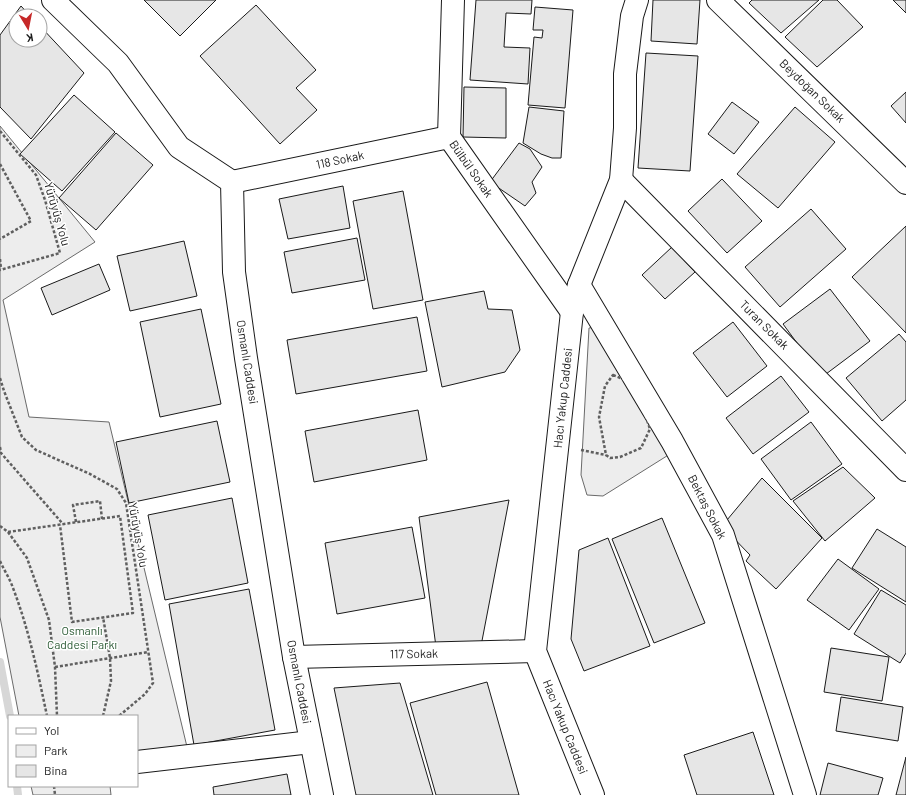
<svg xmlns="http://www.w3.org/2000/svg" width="906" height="795" viewBox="0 0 906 795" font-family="Barlow,sans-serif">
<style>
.green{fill:#ededed;stroke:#6a6a6a}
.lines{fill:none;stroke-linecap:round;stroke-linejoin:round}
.stream{stroke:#d7d7d7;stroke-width:8}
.building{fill:#e6e6e6;stroke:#1a1a1a}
.minor-casing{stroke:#1a1a1a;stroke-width:24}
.path{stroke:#5f5f5f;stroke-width:2.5;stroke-dasharray:3 2;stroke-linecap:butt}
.minor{stroke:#fff;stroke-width:22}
.labels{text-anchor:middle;stroke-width:3;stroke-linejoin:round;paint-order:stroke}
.street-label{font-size:12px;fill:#1a1a1a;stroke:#fff}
.park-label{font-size:12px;fill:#2b5a34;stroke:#fff}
</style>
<rect width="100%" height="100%" fill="#fff"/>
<g class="green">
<polygon points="0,126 95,242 3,300 29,417 109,422 188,751 137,770 137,716 19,716 0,617"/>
<polygon points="595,327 670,454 603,496 587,495 581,475 589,328"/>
<polygon points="31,786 110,786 111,795 33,795"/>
</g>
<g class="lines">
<g class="stream">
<polyline points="0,662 10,716"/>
<polyline points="17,786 18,795"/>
</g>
</g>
<g class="building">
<polygon points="144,0 216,0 180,36"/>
<polygon points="476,0 532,0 531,14 506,13 504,47 530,48 528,84 470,80"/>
<polygon points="653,0 700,0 697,44 651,41"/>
<polygon points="752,0 819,0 781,33 749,3"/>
<polygon points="823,0 837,0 863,27 817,67 785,37"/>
<polygon points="893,0 906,0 906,13"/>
<polygon points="256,5 316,70 296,88 317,110 280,144 200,56"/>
<polygon points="21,6 30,16 16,16 16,40 40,40 40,26 84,73 31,139 0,107 0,35"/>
<polygon points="535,7 573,10 565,108 528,105 534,37 542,38 543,30 533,30"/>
<polygon points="646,53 698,56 690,171 638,168"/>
<polygon points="464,87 506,88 506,138 463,137"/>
<polygon points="906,92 906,123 891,106"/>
<polygon points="74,95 115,132 62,191 20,154"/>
<polygon points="732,102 759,122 734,154 708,134"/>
<polygon points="529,107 564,111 561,158 552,158 541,154 523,143"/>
<polygon points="795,107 835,142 778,208 737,174"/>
<polygon points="116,133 153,165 96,230 59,198"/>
<polygon points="519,143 530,149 542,167 532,182 536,193 525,206 490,182"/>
<polygon points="722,179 762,221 727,253 688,211"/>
<polygon points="343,186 350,228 288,239 279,199"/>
<polygon points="403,191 423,300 373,309 353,201"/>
<polygon points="811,209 846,249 780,307 745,267"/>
<polygon points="906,226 906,333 852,277"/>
<polygon points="357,238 365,280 292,293 284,252"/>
<polygon points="184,241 197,296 130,311 117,256"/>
<polygon points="672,247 695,272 665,299 642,275"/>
<polygon points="99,264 110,290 52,315 41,288"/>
<polygon points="830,289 870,341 822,377 783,324"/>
<polygon points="484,291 488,309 512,310 520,350 505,372 442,387 425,302"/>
<polygon points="201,309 221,404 160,417 140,322"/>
<polygon points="417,317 427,371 296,394 287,340"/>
<polygon points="733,322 767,366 727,397 693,353"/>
<polygon points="899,334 906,342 906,400 882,421 846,378"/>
<polygon points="781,376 809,412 753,454 726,418"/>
<polygon points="418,410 427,460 314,482 305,431"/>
<polygon points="217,421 230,482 129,503 116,442"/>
<polygon points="811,422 842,464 791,500 761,459"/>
<polygon points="843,467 875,498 825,541 793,501"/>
<polygon points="762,478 822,538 776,589 746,561 750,555 722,526"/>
<polygon points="232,498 248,583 165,600 148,515"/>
<polygon points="509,500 481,646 436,647 419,517"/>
<polygon points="662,518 705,623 654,643 612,539"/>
<polygon points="412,527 425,598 337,614 325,543"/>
<polygon points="877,529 906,547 906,602 852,568"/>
<polygon points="608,538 650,646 584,671 571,639 579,550"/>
<polygon points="838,559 879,589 849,630 807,600"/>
<polygon points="249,589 275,730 194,745 169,604"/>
<polygon points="881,590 906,605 906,653 900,663 854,634"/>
<polygon points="831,648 889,657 882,701 824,692"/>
<polygon points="487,682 519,795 436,795 410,703"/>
<polygon points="400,683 433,795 356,795 334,688"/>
<polygon points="841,697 903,707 898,741 836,731"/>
<polygon points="753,732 774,795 697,795 684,755"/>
<polygon points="906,757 906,795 896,795"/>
<polygon points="828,763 883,778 878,795 820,795"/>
<polygon points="287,774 291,795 214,795 213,787"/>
</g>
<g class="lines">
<defs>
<g id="minor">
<polyline points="53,0 118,63 179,147 232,182 234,272 246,358 294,657 322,795"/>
<polyline points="453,0 449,137 572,312"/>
<polyline points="718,0 906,183"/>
<polyline points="621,180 906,470"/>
<polyline points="232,182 449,137"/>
<polyline points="579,285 672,441 723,535 805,795"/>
<polyline points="294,657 535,651"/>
<polyline points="137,762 311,742"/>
<polyline points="593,795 535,651 572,312 579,285 621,180 625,128 625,74 632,16 637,0"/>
</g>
</defs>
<use href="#minor" class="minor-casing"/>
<g class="path">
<polyline points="0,131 36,175 45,200 60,253 0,270"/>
<polyline points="0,164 31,221 0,239"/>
<polyline points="0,259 1,269"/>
<polygon points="613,375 625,380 639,396 650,429 641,448 620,457 610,458 606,455 599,417 605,386"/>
<polyline points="0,378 4,391 22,437 36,450 90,474 117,489 126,503 153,683 145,694 119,716"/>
<polyline points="0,447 1,453 63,524"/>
<polyline points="581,450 606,455"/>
<polyline points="76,522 73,505 100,501 102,519"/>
<polyline points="0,526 8,532 27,558 49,620 55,667 57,716"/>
<polyline points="8,532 120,516 133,613 72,622 60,525"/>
<path d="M0 561C4 570 10 579 13 588 29 630 38 673 47 716"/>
<polyline points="55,667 148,652"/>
<polyline points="103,716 111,681 110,658 103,617"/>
<polyline points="54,786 55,795"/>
</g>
<use href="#minor" class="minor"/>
</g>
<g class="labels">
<g class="street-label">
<text transform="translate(812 91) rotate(44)" y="4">Beydoğan Sokak</text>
<text transform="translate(340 160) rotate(-12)" y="4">118 Sokak</text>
<text transform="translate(471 169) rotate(55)" y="4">Bülbül Sokak</text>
<text transform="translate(57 214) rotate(74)" y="4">Yürüyüş Yolu</text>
<text transform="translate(764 325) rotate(45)" y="4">Turan Sokak</text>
<text transform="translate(247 362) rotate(81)" y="4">Osmanlı Caddesi</text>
<text transform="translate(563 398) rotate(-84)" y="4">Hacı Yakup Caddesi</text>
<text transform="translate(707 507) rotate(63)" y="4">Bektaş Sokak</text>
<text transform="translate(138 535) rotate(80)" y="4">Yürüyüş Yolu</text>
<text transform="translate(414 654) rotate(-1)" y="4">117 Sokak</text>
<text transform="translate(299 682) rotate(79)" y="4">Osmanlı Caddesi</text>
<text transform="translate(565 727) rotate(68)" y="4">Hacı Yakup Caddesi</text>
</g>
<g class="park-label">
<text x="82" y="635">Osmanlı<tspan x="82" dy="14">Caddesi Parkı</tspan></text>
</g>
</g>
<rect x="8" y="715" width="130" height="72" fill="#ffffff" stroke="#a3a3a3"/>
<rect x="16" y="728" width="20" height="6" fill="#ffffff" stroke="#a3a3a3"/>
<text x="44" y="735" font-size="12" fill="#1a1a1a">Yol</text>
<rect x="16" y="745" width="20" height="12" fill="#ededed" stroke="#a3a3a3"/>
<text x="44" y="755" font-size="12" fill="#1a1a1a">Park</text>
<rect x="16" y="765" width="20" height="12" fill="#e6e6e6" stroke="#a3a3a3"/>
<text x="44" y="775" font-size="12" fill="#1a1a1a">Bina</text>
<g transform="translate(28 28) rotate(170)"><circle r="19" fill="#ffffff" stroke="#a3a3a3"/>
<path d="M0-3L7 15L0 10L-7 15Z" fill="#c62828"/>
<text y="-6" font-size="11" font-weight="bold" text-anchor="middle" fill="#1a1a1a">K</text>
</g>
</svg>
